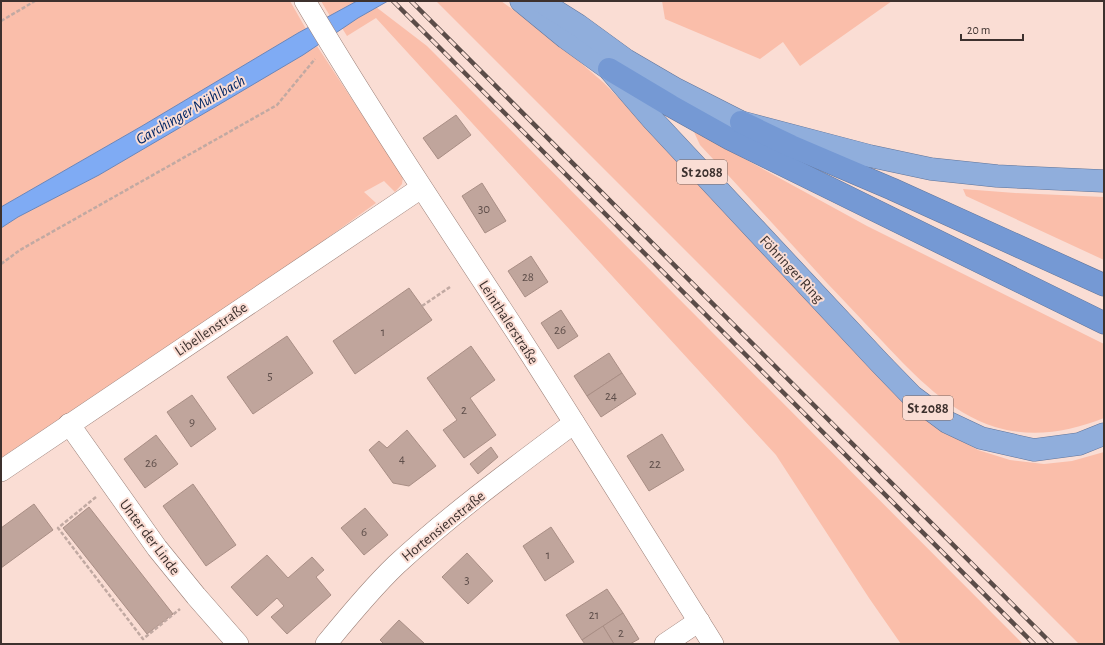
<svg xmlns="http://www.w3.org/2000/svg" width="1105" height="645" viewBox="0 0 1105 645" font-family="'Alegreya Sans',sans-serif">
<style>
.green{fill:#fabeaa}
.water{fill:#7fabf4;stroke:#6b86b9}
.building{fill:#c0a59c;stroke:#a98e85}
.lines{fill:none;stroke-linecap:round;stroke-linejoin:round}
.minor-casing{stroke:#9a7f77;stroke-width:22}
.trunk-casing{stroke:#61759a;stroke-width:23}
.motorway-casing{stroke:#61759a;stroke-width:23}
.path{stroke:#c1a9a2;stroke-width:2.5;stroke-dasharray:4 2;stroke-linecap:butt}
.minor{stroke:#fff;stroke-width:21}
.trunk{stroke:#90aedc;stroke-width:22}
.motorway{stroke:#7599d4;stroke-width:22}
.rail-casing{stroke:#5b4c48;stroke-width:4.5}
.rail{stroke:#faddd4;stroke-width:3;stroke-dasharray:9;stroke-linecap:butt}
.labels{text-anchor:middle;stroke-width:4;stroke-linejoin:round;paint-order:stroke}
.number-label{font-size:13px;fill:#5e4e4a}
.shield{fill:#faddd4;stroke:#766560;stroke-width:1}
.shield-label{font-size:14px;font-weight:bold;fill:#3d312e}
.street-label{font-size:15px;fill:#3d312e;stroke:#faddd4}
.water-label{font-size:16px;font-style:italic;fill:#012665;stroke:#faddd4}
</style>
<rect width="100%" height="100%" fill="#faddd4"/>
<g class="green">
<polygon points="1,1 290,1 306,29 142,126 1,207"/>
<polygon points="321,1 357,1 330,16"/>
<polygon points="436,1 501,1 552,38 604,83 659,139 803,295 870,368 911,406 940,429 978,450 1010,460 1044,464 1072,461 1104,452 1104,644 1079,644"/>
<polygon points="662,1 892,1 800,66 783,42 760,59 665,19"/>
<polygon points="376,7 427,46 1023,644 901,644 869,598 776,455 376,18 347,36 342,28"/>
<polygon points="317,46 403,177 402,184 395,192 384,181 364,192 376,203 312,249 1,458 1,228 18,217 99,175"/>
<path d="M694 132 701 135 867 226 1104 344V418C1069 432 1032 438 995 427 949 412 915 376 883 342 864 322 846 303 827 283 785 237 743 191 700 145Z"/>
<polygon points="963,189 1015,193 1104,197 1104,260 966,196"/>
</g>
<polygon class="water" points="357,1 388,1 358,18 303,55 215,107 99,175 18,217 1,228 1,207 142,126 298,33"/>
<g class="building">
<polygon points="456,115 471,135 438,159 423,138"/>
<polygon points="482,183 506,221 485,233 462,196"/>
<polygon points="531,256 548,282 525,297 508,271"/>
<polygon points="409,288 432,320 355,374 333,341"/>
<polygon points="561,310 578,336 558,349 541,323"/>
<polygon points="287,336 313,373 253,414 227,377"/>
<polygon points="471,346 495,380 470,398 496,435 464,458 443,430 457,420 427,378"/>
<polygon points="609,353 622,373 587,396 574,376"/>
<polygon points="622,373 636,394 601,417 587,396"/>
<polygon points="192,395 216,429 191,447 167,412"/>
<polygon points="407,430 436,466 409,486 393,483 369,450 379,441 387,448"/>
<polygon points="662,434 684,470 649,491 627,456"/>
<polygon points="156,435 178,464 145,488 124,459"/>
<polygon points="491,447 498,457 478,474 470,464"/>
<polygon points="193,484 236,545 206,566 163,506"/>
<polygon points="34,504 53,530 1,568 1,528"/>
<polygon points="89,507 173,614 147,634 63,528"/>
<polygon points="365,508 388,535 364,555 341,528"/>
<polygon points="551,527 574,562 545,581 523,546"/>
<polygon points="467,553 493,581 468,604 442,577"/>
<polygon points="267,555 288,578 312,557 324,570 316,577 331,595 287,634 271,617 284,606 277,598 257,616 231,587"/>
<polygon points="607,589 623,613 582,640 566,615"/>
<polygon points="623,613 639,639 630,644 614,644 603,626"/>
<polygon points="399,620 424,643 424,644 384,644 380,640"/>
<polygon points="603,626 614,644 585,644 582,640"/>
</g>
<g class="lines">
<defs>
<g id="minor">
<path d="M305 1C371 113 444 221 515 330 582 434 647 539 713 644"/>
<polyline points="69,424 157,548 196,596 238,644"/>
<polyline points="1,471 421,188"/>
<path d="M326 644C348 617 371 589 396 565 451 514 514 468 574 423"/>
<polyline points="665,644 699,621"/>
</g>
<g id="trunk">
<polyline points="521,1 566,38 609,69 653,120 880,363 912,396 947,422 981,438 1034,450 1079,444 1104,434"/>
<polyline points="540,1 578,25 626,60 674,88 741,122 870,156 931,169 997,176 1104,181"/>
</g>
<g id="motorway">
<polyline points="609,69 671,106 730,139 1104,323"/>
<polyline points="741,122 791,146 892,189 1104,285"/>
</g>
</defs>
<use href="#minor" class="minor-casing"/>
<use href="#trunk" class="trunk-casing"/>
<use href="#motorway" class="motorway-casing"/>
<g class="path">
<polyline points="1,21 35,1"/>
<polyline points="1,264 20,250 277,105 315,59"/>
<polyline points="422,306 450,287"/>
<polyline points="96,497 58,528 143,639 180,609"/>
</g>
<use href="#minor" class="minor"/>
<use href="#trunk" class="trunk"/>
<use href="#motorway" class="motorway"/>
<defs>
<g id="rail">
<polyline points="393,1 1034,644"/>
<polyline points="411,1 1052,644"/>
</g>
</defs>
<use href="#rail" class="rail-casing"/>
<use href="#rail" class="rail"/>
</g>
<g class="labels">
<g class="number-label">
<text x="484" y="213">30</text>
<text x="528" y="281">28</text>
<text x="560" y="334">26</text>
<text x="383" y="336">1</text>
<text x="270" y="380">5</text>
<text x="611" y="400">24</text>
<text x="464" y="414">2</text>
<text x="192" y="426">9</text>
<text x="402" y="463">4</text>
<text x="151" y="467">26</text>
<text x="655" y="468">22</text>
<text x="364" y="536">6</text>
<text x="548" y="559">1</text>
<text x="467" y="584">3</text>
<text x="594" y="619">21</text>
<text x="621" y="637">2</text>
</g>
<g class="shield">
<rect x="677" y="160" width="50" height="24" rx="3"/>
<rect x="903" y="396" width="50" height="24" rx="3"/>
</g>
<g class="shield-label">
<text x="702" y="177">St 2088</text>
<text x="928" y="413">St 2088</text>
</g>
<g class="street-label">
<text transform="translate(792 269) rotate(47)" y="5">Föhringer Ring</text>
<text transform="translate(509 322) rotate(57)" y="5">Leinthalerstraße</text>
<text transform="translate(211 329) rotate(-34)" y="5">Libellenstraße</text>
<text transform="translate(443 526) rotate(-39)" y="5">Hortensienstraße</text>
<text transform="translate(150 537) rotate(53)" y="5">Unter der Linde</text>
</g>
<g class="water-label">
<text transform="translate(190 109) rotate(-30)" y="6">Garchinger Mühlbach</text>
</g>
</g>
<rect width="1105" height="645" fill="none" stroke="#3d312e" stroke-width="4"/>
<path d="M961 34v6h62v-6" fill="none" stroke="#3d312e" stroke-width="2"/>
<text x="967" y="34" font-size="12" fill="#3d312e" stroke="#faddd4" stroke-width="3" paint-order="stroke">20 m</text>
</svg>
